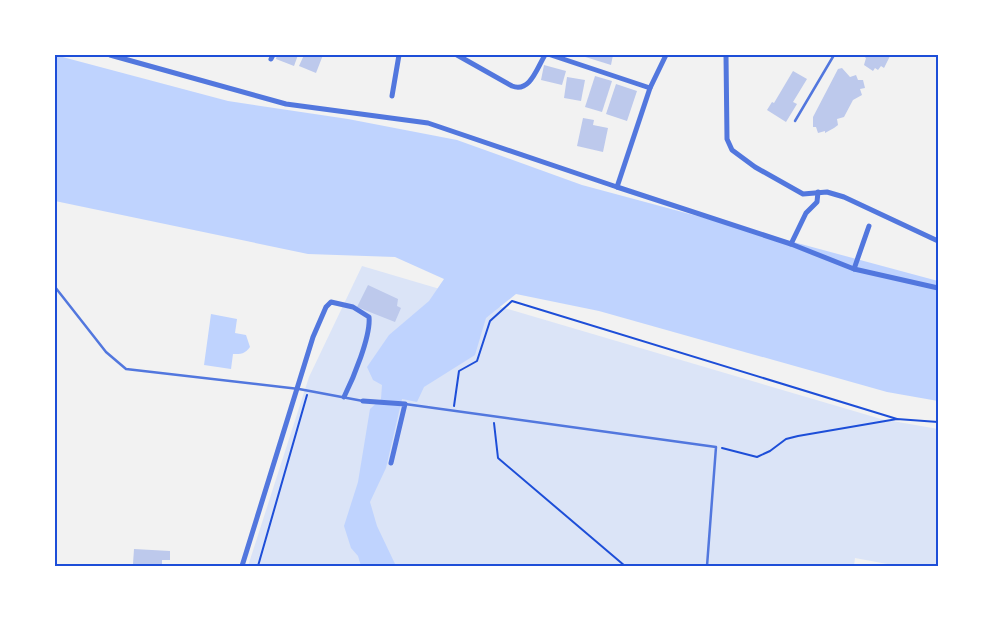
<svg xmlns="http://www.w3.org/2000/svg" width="993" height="621" viewBox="0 0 993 621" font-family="'Fira Sans Condensed',sans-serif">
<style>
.green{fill:#dbe4f7}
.water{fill:#bfd3fe}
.building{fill:#bdc9ec}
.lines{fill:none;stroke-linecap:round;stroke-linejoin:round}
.path{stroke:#1d4ed8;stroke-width:2}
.service{stroke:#5277de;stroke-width:2.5}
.minor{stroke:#5277de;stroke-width:5}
.neatline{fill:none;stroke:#1d4ed8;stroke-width:2}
</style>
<rect width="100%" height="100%" fill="#f2f2f2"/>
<polygon class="green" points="362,266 881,419 938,429 938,566 898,566 855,558 854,566 248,566 309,377"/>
<g class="water">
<polygon points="55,55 228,101 348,119 457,140 582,185 938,281 938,401 887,392 599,311 516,294 486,318 475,355 424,387 417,402 402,399 386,468 370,502 377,526 396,566 361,566 358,556 351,548 344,526 358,482 370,409 381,399 382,385 373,380 367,367 389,335 429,301 444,279 395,257 308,254 55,201"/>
<path d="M211 314 237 319 235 333 246 335 250 347C245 354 241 354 233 354L231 369 204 365Z"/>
</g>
<g class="building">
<polygon points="277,55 298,55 294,66 276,59"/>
<polygon points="304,55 323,55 316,73 299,66"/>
<polygon points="579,55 613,55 611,65"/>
<polygon points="862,55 886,57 890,56 884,68 881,66 878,70 875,68 873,71 864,65 866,58"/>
<polygon points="544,65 566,71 562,85 541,80"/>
<polygon points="842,68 850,77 856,75 858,80 863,80 865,88 860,89 862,95 853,100 844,117 837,119 838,125 834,128 825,133 825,131 818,133 816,127 813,127 813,117 838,69"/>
<polygon points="793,71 807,79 793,102 797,104 786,122 767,110 772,102 774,103"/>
<polygon points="595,76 612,81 602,112 585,107"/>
<polygon points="567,77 585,80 581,101 564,98"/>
<polygon points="616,84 637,91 627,121 606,114"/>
<polygon points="583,118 594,120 593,125 608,128 603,152 577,146"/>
<polygon points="368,285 398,299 397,306 401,308 395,322 357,307"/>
<polygon points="134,549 170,551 170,560 162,560 162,564 133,564"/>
</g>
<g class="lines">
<g class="path">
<polyline points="454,406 459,371 477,361 490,321 512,301 897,419"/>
<polyline points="494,423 498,458 625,566"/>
<polyline points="722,448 757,457 770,451 786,439 798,436 897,419 938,422"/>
<polyline points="258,566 307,395"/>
</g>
<g class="service">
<polyline points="795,121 834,55"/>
<polyline points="55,287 106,352 126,369 299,389 363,401"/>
<polyline points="405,404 716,447 707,566"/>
</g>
<g class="minor">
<polyline points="110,55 286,104 428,123 617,187 650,88 666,55"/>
<path d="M457 55 512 86C530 93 537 68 545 55"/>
<polyline points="551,55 650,88"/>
<polyline points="726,55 727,139 732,150 755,167 803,194 827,192 844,197 938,241"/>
<polyline points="271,59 273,55"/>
<polyline points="392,96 399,55"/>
<polyline points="617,187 791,244 854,269 938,288"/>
<polyline points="791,244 806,213 817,202 818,192"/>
<polyline points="854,269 869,226"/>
<polyline points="363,401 405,404 391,463"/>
<path d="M242 566 313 337 326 307 331 302 353 307 369 317C371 336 353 379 344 397"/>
</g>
</g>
<rect width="993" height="621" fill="none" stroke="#ffffff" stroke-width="112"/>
<rect x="56" y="56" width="881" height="509" class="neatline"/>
</svg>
